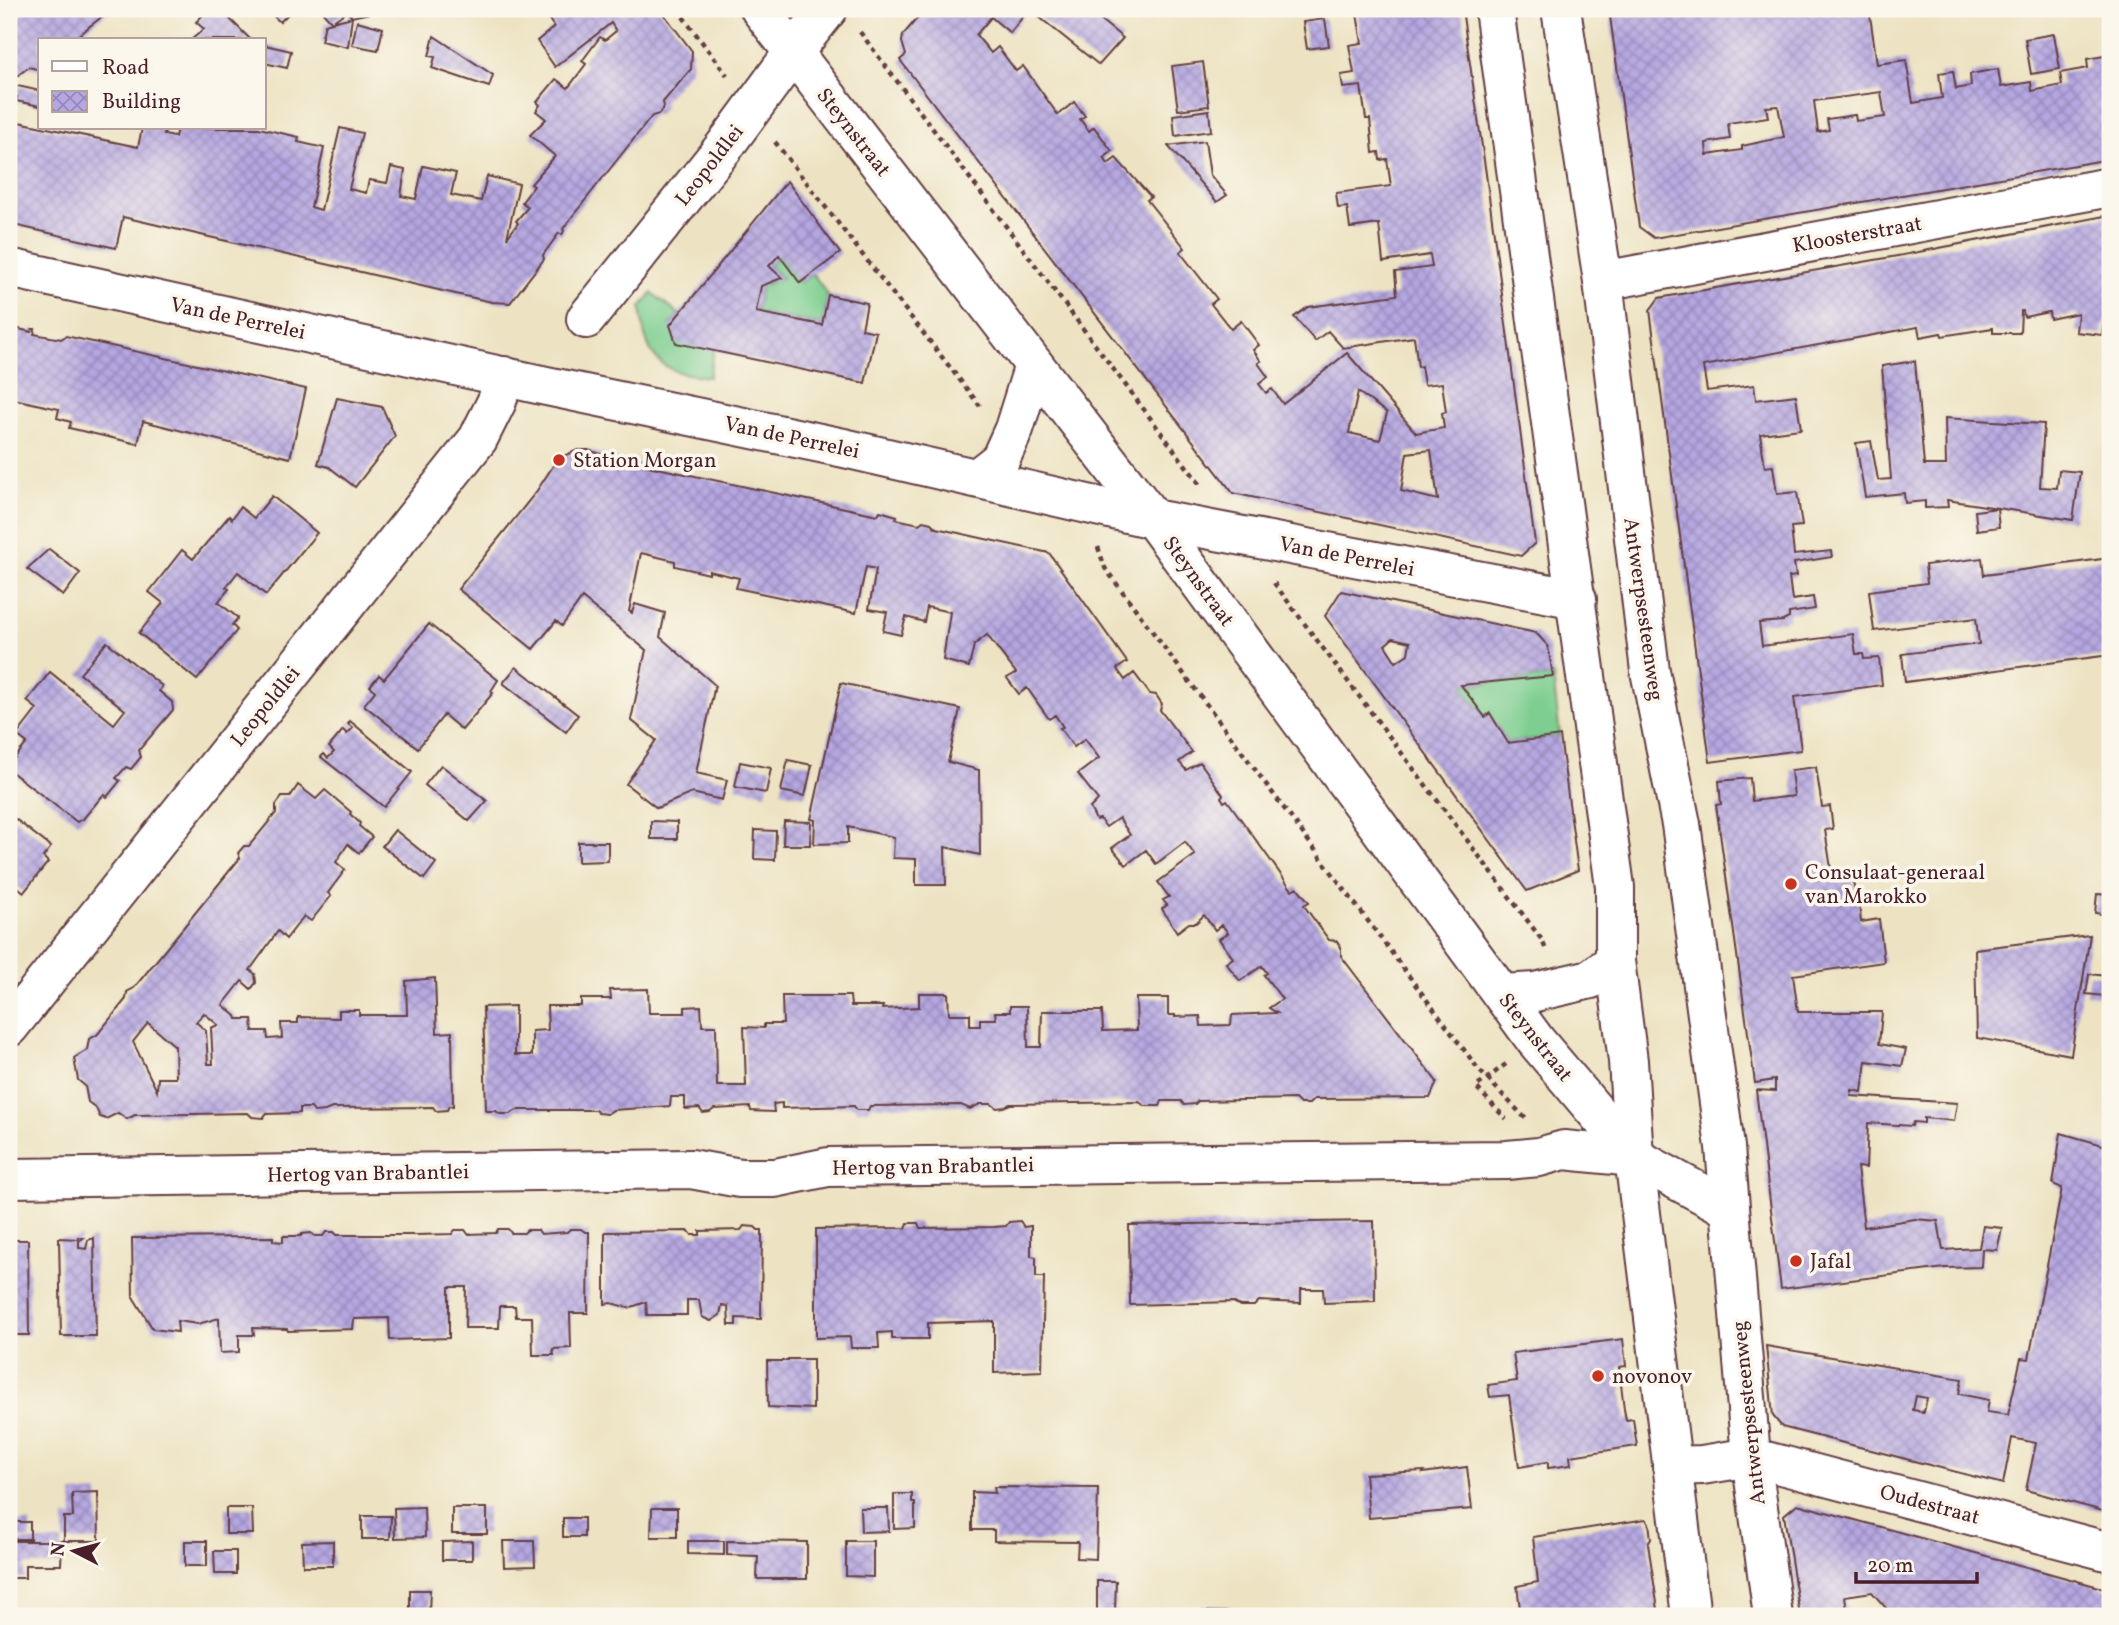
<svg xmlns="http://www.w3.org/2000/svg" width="2119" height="1625" viewBox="0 0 2119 1625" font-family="Vollkorn,serif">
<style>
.garden{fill:#7dce90;stroke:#64765e;stroke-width:2}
.building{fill:url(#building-cross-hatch);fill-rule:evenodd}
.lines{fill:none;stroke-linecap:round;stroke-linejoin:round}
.minor-casing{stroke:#623c42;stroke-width:42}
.path{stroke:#623c42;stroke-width:4.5;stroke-dasharray:5 5;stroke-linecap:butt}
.minor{stroke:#fff;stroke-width:38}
.poi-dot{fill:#c8321e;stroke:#fbf7ec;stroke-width:2.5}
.labels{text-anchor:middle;stroke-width:7;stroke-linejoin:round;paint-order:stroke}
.street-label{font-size:21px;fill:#4a1f2b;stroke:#fbf7ec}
.poi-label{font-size:21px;fill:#4a1f2b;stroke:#fbf7ec;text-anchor:start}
</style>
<defs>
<pattern id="building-cross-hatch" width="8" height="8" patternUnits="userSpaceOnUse" patternTransform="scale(1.75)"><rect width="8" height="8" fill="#b5a7e1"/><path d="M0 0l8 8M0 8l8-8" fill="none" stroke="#9587b7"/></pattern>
</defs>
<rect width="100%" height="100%" fill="#fbf7ec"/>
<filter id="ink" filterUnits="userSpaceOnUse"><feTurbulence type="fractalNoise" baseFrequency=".0143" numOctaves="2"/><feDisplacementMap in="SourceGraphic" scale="14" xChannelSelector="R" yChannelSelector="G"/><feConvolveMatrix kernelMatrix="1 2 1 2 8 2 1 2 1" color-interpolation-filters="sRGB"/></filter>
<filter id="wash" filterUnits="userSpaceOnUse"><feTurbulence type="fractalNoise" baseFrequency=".00686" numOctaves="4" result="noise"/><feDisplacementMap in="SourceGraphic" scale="28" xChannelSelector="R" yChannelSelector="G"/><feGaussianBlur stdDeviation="1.57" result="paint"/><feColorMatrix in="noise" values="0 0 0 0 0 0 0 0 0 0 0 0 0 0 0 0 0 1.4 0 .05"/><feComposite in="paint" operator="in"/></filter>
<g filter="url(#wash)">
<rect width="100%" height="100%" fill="#ede3c3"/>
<g class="garden">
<polygon points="779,255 800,283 813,274 828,295 822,325 756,312 761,286 782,278 769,266"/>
<path d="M652 293 679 314 670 325 714 350 709 377C697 375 681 375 671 369 647 358 642 331 641 307Z"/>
<polygon points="1553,676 1560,736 1508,743 1489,714 1485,717 1461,685"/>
</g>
<g id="blocks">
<g class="building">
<polygon points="9,9 112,9 72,40 40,40 40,70 29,67 9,82"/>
<polygon points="209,9 220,9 251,40 191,40 204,29 196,22"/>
<polygon points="266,9 293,9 280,22"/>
<polygon points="320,9 383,9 383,10 352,17 347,11 332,22 352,17 348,47 321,41 325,24 332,22"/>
<polygon points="542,9 660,9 692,51 691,69 663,102 664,107 659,114 652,116 571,218 563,229 564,231 562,235 559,233 543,255 544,259 510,303 492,302 460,295 123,217 116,248 9,224 9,120 138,147 142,128 166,128 164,135 175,137 177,128 259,128 299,137 298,142 324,148 311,207 321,210 340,128 362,133 349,189 366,193 369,180 387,183 391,167 405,170 401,196 416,199 423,166 456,173 451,195 481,201 487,176 519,184 507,238 518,223 516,221 528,207 522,202 534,186 531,184 555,156 530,135 546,119 536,111 540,105 537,102 556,79 568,88 586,64 582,61 600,37 605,40 616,31 611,23 555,67 537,41 554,27"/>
<path d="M925 9H1105L1097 17 1123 38 1099 65 1029 9 1010 33 991 17 976 35 991 53 998 47 1016 71 1023 66 1058 115 1074 102 1085 116 1080 119 1089 131 1094 127 1112 151 1104 158 1108 164 1116 158 1151 197 1147 200 1185 248 1180 252 1217 299 1211 304 1231 329 1241 321 1259 345 1253 350 1261 361 1258 363 1268 377 1259 384 1266 393 1272 389 1283 404 1347 353 1416 433 1444 428 1442 413 1446 412 1442 383 1424 385 1421 366 1418 367 1414 337 1343 348 1328 331 1315 341 1294 317 1308 307 1397 295 1395 272 1432 267 1430 255 1383 262 1379 224 1350 228 1347 207 1338 208 1336 193 1391 186 1387 159 1380 160 1379 152 1373 153 1370 119H1366L1361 86 1343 88 1341 75 1354 73 1349 45 1362 43 1357 14 1352 15 1351 9H1462L1486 174 1535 543 1521 556 1233 493 900 60 906 55 902 42 903 35ZM1358 392 1387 413 1380 440 1349 433ZM1431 450 1438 500 1401 491 1407 453Z"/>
<path d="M1609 9H1869L1877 64 1906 60 1913 103 1942 98 1939 73 1953 71 1956 89 1971 86 1970 74 1998 69 2001 87 2031 82 2032 91 2062 85 2060 73 2088 68 2087 59 2110 55V159L1654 238 1639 227ZM1881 92 1885 117 1856 121 1855 115 1827 119 1829 130 1818 132 1814 101ZM1778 106 1784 137 1742 146V150L1707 155 1706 143 1730 139 1728 123 1768 117 1766 107Z"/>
<polygon points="1325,19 1329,46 1307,49 1303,22"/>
<polygon points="357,21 383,28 378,50 352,45"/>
<polygon points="2054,34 2060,69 2031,74 2025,39"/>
<polygon points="434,36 493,75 489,87 432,68 435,57 429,56"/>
<polygon points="265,45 291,51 287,68 264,63"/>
<polygon points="1203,62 1209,106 1178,110 1172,66"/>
<polygon points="9,84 40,91 40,106 16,101 17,97 9,95"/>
<polygon points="1209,110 1211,131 1175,136 1173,115"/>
<polygon points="1205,141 1210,175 1227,195 1217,202 1168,146"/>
<polygon points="787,181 840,253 800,283 779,255 769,266 782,278 761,286 756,312 822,325 828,295 867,303 862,329 876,332 865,383 676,343 670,325"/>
<polygon points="2110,215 2110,324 2103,325 2102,335 2076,332 2078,313 2050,319 2049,312 2024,317 2023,311 2021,311 2020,333 1993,333 1993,328 1942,336 1941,333 1920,337 1918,327 1703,366 1707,391 1754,385 1756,400 1796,395 1801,429 1760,434 1765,467 1773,466 1777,494 1797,492 1802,526 1791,527 1794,555 1831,551 1832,557 1794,563 1796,576 1789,577 1792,600 1813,597 1815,609 1789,613 1789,618 1783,621 1759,623 1762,646 1853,634 1856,654 1863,654 1864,659 1879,658 1882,685 1794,697 1801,750 1710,762 1650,310 1659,298 1903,255"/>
<polygon points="9,323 12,324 11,327 31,332 32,329 35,329 34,334 61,339 66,336 306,389 290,458 143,421 138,444 69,428 71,422 57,418 59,409 9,398"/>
<polygon points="1915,361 1924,465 1946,465 1945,418 2044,424 2040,487 2057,488 2059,470 2080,472 2073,520 1947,500 1948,507 1925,508 1925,501 1905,503 1904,493 1865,497 1856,443 1871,441 1878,480 1891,479 1882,366"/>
<polygon points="337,398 382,407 395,436 355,487 329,467 318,464"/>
<polygon points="578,450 588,450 620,460 878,515 880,511 897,516 896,519 919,524 923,521 931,523 936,528 1049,553 1127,662 1117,669 1125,680 1134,673 1150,694 1156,695 1162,704 1160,710 1192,752 1179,762 1186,770 1200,762 1223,795 1221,797 1224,802 1227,800 1292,890 1297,887 1309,902 1304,905 1305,907 1329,940 1337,941 1341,947 1341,956 1437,1082 1430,1098 1314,1099 1309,1104 1300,1104 1295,1099 1198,1101 1195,1104 1184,1105 1181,1101 1162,1101 1160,1106 1145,1106 1139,1102 1010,1104 1004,1107 997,1108 991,1104 980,1104 970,1109 961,1105 870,1106 868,1110 857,1110 854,1106 782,1108 782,1103 773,1104 774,1112 751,1111 750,1107 714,1109 710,1112 703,1113 699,1108 685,1109 685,1097 671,1097 670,1106 613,1110 607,1114 598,1113 595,1110 517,1110 510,1114 500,1114 496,1111 486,1111 483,1007 515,1006 515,1055 532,1055 532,1031 548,1030 547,1006 581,1006 581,999 611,999 610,990 648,989 649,1013 685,1013 685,1007 701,1006 702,1026 716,1026 717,1086 746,1086 744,1027 764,1028 764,1024 783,1024 782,996 850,996 851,1006 883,1006 882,1009 919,1007 919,993 948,993 949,1014 970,1014 970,1026 980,1026 980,1019 996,1019 995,1012 1010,1012 1010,1006 1027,1006 1028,1047 1041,1047 1042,1011 1102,1011 1103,1031 1137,1030 1136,998 1168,998 1168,1015 1175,1015 1175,1017 1200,1016 1201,1026 1231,1025 1232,1015 1277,1013 1269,1008 1282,999 1264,975 1267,973 1262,966 1240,981 1226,963 1233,958 1219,939 1228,933 1222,925 1215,930 1204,915 1196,923 1189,923 1177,932 1162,909 1167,905 1163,900 1169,897 1158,882 1195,855 1185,842 1156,864 1146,850 1126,865 1112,848 1130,835 1119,818 1106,827 1100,819 1096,820 1090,808 1098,800 1078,774 1099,758 1085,739 1074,747 1060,728 1063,727 1055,715 1049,719 1027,688 1019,694 1007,678 1016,673 987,635 974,645 969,667 943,660 950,612 927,607 924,622 906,617 901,635 883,631 887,612 869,609 876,569 866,567 856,613 736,588 739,578 709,571 709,574 675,566 675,561 641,553 629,611 632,613 635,604 665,613 660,637 715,685 696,773 727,780 722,800 692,793 657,808 626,784 656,740 631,720 646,650 582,598 562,626 556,621 533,649 458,589 536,492 553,466 563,456"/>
<polygon points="272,496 317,533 266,595 238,572 226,587 229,589 218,602 238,618 232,625 237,630 197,680 139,633 163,603 149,592 182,550 193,559 229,516 232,519 240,507 254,518"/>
<polygon points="1997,508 1999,527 1977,530 1975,511"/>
<polygon points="49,549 80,573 63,596 27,569"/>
<polygon points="1982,558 1984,575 2110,558 2110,655 1905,682 1902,654 1979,644 1976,618 1874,631 1869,591 1927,583 1925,565"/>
<path d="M1341 591 1536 633 1548 646 1553 676 1461 685 1485 717 1490 713 1508 743 1560 736 1578 870 1527 891 1325 616ZM1393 638 1410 642 1408 654 1396 662 1385 645Z"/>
<polygon points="429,624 498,680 491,691 493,693 462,730 444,715 418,748 364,705 375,691 370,686 379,675 384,679"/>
<polygon points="107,642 162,686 159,691 172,702 173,710 139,750 141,757 131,769 126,767 116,778 120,781 107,797 104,794 83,819 77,822 9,770 9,765 27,743 17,735 37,709 27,701 50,672 114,724 125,710 80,674"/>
<polygon points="516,667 578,715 566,732 503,683"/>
<polygon points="841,683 960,709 948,762 979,770 980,855 945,847 946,885 916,885 916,859 893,858 894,837 848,827 848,843 814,844 815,820 811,819"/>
<polygon points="350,721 412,772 384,807 321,757 323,754 328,758 334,752 329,747 343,730 347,734 353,728 348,724"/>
<polygon points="788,760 812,765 805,796 781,791"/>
<polygon points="740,762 771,768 766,793 735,787"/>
<polygon points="441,765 487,801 469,821 425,785"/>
<polygon points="1816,767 1822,807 1830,806 1833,829 1825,830 1832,875 1852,873 1855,894 1858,893 1861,922 1879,919 1884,962 1793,975 1798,1012 1882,1012 1879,1044 1906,1049 1902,1066 1866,1061 1862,1092 1852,1090 1851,1096 1957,1103 1954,1121 1924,1118 1924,1123 1913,1122 1912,1126 1868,1123 1866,1168 1857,1167 1864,1227 1915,1219 1938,1221 1943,1250 1979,1248 1983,1226 2002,1228 1997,1250 1982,1249 1981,1267 1945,1268 1781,1289 1756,1090 1775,1091 1775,1080 1755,1083 1716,805 1721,804 1719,781 1750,778 1752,801 1794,796 1791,770"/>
<path d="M298 785 316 799 325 790 351 812 350 814 360 823 359 826 372 837 359 853 348 844 336 862 345 870 328 893 331 896 311 921 304 916 286 939 278 931 250 970 255 974 256 983 251 989 242 981 223 1005 236 1016 237 1019H252L253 1031H267L268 1039 282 1038 281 1023H298V1017L339 1018V1010H359V1015H407L406 981 435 978 437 1033 452 1032 453 1106H449L447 1110 436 1111 433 1107 332 1108 325 1111 314 1112 311 1108H300V1113L266 1114 263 1118 252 1117 248 1113 135 1115 127 1119 118 1113 106 1119 100 1117 96 1108 88 1102 85 1086 78 1080 74 1058 87 1050 89 1039 97 1035 126 999 127 992 134 988 240 858 238 853 244 846H249L276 813V805L282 797H290ZM204 1013 218 1025 211 1028 213 1064H208L206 1031 196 1022ZM148 1023 175 1046 176 1078H158L157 1091 133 1042Z"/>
<polygon points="9,814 51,847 43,857 48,862 24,892 9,880"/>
<polygon points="651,821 677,822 677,839 651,839"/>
<polygon points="784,821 811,822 810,845 783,845"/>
<polygon points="395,830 436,863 424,879 382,846"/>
<polygon points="755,830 776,831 775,860 754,859"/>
<polygon points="578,842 608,842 608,861 578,862"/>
<polygon points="2097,894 2110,895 2110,915 2095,913"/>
<polygon points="2090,935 2071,1055 1977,1038 1975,949"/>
<polygon points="2089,974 2107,976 2105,996 2086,994"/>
<path d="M2061 1133 2110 1147V1513L2026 1490 2036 1443 2012 1438 2003 1484 1782 1427 1773 1416 1766 1346 1962 1379 1959 1394 1989 1400 1987 1412 2008 1415 2021 1358 2029 1359 2062 1188 2053 1184ZM1916 1396 1927 1398 1924 1412 1913 1410Z"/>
<polygon points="1020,1221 1024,1227 1031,1226 1031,1256 1036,1257 1036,1277 1044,1277 1042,1371 994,1373 994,1321 928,1323 928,1339 892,1339 892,1332 878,1333 879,1348 851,1348 850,1337 816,1338 816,1229 906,1228 908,1223 918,1223 920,1228 994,1227 1006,1226 1009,1222"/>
<polygon points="1374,1221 1375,1301 1324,1303 1323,1289 1301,1289 1301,1303 1259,1301 1254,1306 1240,1306 1233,1302 1130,1305 1129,1225"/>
<polygon points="744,1226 755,1227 758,1230 762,1230 761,1319 736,1318 736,1325 729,1325 728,1306 722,1305 720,1315 711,1321 702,1317 699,1300 687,1300 687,1315 647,1315 646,1302 629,1308 611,1303 605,1304 605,1232 689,1231 692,1235 700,1235 700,1231 741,1230"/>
<polygon points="498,1229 508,1229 511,1233 524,1233 527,1230 538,1230 541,1234 567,1232 570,1229 581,1229 585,1232 589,1232 588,1313 570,1313 571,1348 553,1349 554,1355 533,1355 532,1317 516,1317 515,1306 500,1306 499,1328 465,1328 466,1287 449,1287 449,1338 390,1340 389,1318 354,1319 353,1329 288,1331 287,1329 253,1328 254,1335 239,1335 239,1352 220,1353 219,1318 198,1324 177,1321 178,1332 153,1329 133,1297 132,1238 273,1237 273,1241 283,1242 283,1236 301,1236 302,1234 311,1233 315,1236 323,1236 326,1232 334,1232 337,1235 417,1235 452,1234 455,1230 465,1230 468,1234 496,1233"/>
<polygon points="9,1236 12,1236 15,1240 28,1240 29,1335 9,1335"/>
<polygon points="78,1237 83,1238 79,1241 79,1248 86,1249 88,1240 94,1238 96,1336 61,1336 59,1238 78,1239"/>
<polygon points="1623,1339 1626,1366 1619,1367 1624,1409 1626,1420 1633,1419 1637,1446 1570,1456 1571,1465 1548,1468 1548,1462 1519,1467 1509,1395 1490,1397 1488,1385 1517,1381 1513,1353"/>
<polygon points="788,1359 813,1359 813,1409 768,1407 767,1361 788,1361"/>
<polygon points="1467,1467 1472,1509 1369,1518 1365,1474 1424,1471 1423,1473"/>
<polygon points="994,1487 1098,1488 1096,1559 1077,1558 1078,1542 994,1541 994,1530 972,1530 972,1492 995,1493"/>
<polygon points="98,1492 99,1541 64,1541 64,1517 73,1517 72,1493"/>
<polygon points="894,1494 912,1494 912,1503 915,1503 915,1528 894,1529"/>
<polygon points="1797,1504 2110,1590 2110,1616 1893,1616 1872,1592 1845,1596 1848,1616 1800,1616 1784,1515"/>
<polygon points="424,1507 425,1537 395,1538 394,1508"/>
<polygon points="226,1508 252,1508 253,1534 226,1534"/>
<rect x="452" y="1508" width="35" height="26"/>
<polygon points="652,1508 677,1508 677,1537 651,1537"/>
<polygon points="860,1508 888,1508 889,1531 861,1532"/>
<polygon points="362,1516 391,1516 390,1539 362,1539"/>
<rect x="563" y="1518" width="21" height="19"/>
<polygon points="1646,1519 1649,1523 1651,1539 1648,1544 1659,1616 1521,1616 1517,1586 1538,1582 1533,1537"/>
<rect x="9" y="1522" width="21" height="17"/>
<polygon points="9,1541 62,1541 61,1565 25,1565 25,1578 9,1578"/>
<rect x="185" y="1541" width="22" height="25"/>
<polygon points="333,1541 333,1566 303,1566 302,1542"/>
<polygon points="472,1541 472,1560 442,1560 442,1542"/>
<polygon points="503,1541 534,1541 535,1566 504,1567"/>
<polygon points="688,1541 724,1541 724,1555 688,1554"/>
<polygon points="727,1541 807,1542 807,1579 757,1579 758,1556 727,1555"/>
<polygon points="846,1541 873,1541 873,1577 846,1576"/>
<polygon points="214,1551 236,1551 236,1574 215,1574"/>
<polygon points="1097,1581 1116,1581 1115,1610 1119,1611 1119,1616 1097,1616"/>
<polygon points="410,1590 430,1590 429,1613 410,1612"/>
<polygon points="1187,1611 1237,1612 1237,1616 1187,1616"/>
</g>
</g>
</g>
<g filter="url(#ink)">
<use href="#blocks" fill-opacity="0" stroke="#623c42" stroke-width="2"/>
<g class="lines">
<defs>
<g id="minor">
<polyline points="760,9 1153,519 1536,1041 1634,1157 1730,1209"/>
<polyline points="1494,9 1615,887 1615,961 1628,1061 1634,1157 1691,1616"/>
<polyline points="1561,9 1603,281 1650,671 1681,824 1725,1147 1751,1457 1773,1616"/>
<polyline points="9,268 537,384 844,448 1153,519 1577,599"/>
<polyline points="1603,281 2110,187"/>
<polyline points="586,319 724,147 793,53 828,9"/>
<polyline points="977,478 1000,460 1014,429 1034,365"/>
<polyline points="1502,994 1535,992 1591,979 1615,961"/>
<polyline points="9,1027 478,439 497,401 504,376"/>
<polyline points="9,1178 691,1169 740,1178 775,1178 828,1167 1507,1160 1539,1157 1564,1150 1634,1157"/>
<polyline points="1672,1466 1702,1465 1751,1457 2110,1552"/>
</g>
</defs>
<use href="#minor" class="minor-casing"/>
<g class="path">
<polyline points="677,9 727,75"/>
<polyline points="860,32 1202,487"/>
<polyline points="775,142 980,406"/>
<polyline points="1098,547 1105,568 1479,1070 1526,1119"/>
<polyline points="1274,583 1542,940 1546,950"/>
<polyline points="1506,1064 1476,1087 1506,1119"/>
</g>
<use href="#minor" class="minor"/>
</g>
</g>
<g class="poi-dot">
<circle cx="559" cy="460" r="7"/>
<circle cx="1791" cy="884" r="7"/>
<circle cx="1796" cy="1261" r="7"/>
<circle cx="1598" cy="1376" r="7"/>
</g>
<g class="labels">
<g class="street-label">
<text transform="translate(854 132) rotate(52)" y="7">Steynstraat</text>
<text transform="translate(709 165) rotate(-52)" y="7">Leopoldlei</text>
<text transform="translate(1857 234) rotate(-10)" y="7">Kloosterstraat</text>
<text transform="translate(238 318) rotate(12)" y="7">Van de Perrelei</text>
<text transform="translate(792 437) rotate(12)" y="7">Van de Perrelei</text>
<text transform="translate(1347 556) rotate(11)" y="7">Van de Perrelei</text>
<text transform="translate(1199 581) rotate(54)" y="7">Steynstraat</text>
<text transform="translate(1644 609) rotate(82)" y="7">Antwerpsesteenweg</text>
<text transform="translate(265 706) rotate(-51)" y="7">Leopoldlei</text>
<text transform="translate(1536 1037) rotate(52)" y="7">Steynstraat</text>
<text transform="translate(933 1166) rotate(-1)" y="7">Hertog van Brabantlei</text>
<text transform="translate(368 1173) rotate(-1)" y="7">Hertog van Brabantlei</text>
<text transform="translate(1748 1413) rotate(-96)" y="7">Antwerpsesteenweg</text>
<text transform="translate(1930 1504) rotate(15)" y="7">Oudestraat</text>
</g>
<g class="poi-label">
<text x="573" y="467">Station Morgan</text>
<text x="1805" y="879">Consulaat-generaal<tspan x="1805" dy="24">van Marokko</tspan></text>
<text x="1810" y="1268">Jafal</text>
<text x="1612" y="1383">novonov</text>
</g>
</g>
<rect width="2119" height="1625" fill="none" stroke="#fbf7ec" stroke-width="35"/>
<rect x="38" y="38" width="228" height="91" fill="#fbf7ec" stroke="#b4a19f" stroke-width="2"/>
<rect x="52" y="61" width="35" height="10" fill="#ffffff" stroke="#b4a19f" stroke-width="2"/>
<text x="102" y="74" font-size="21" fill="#4a1f2b">Road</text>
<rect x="52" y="91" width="35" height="21" fill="url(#building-cross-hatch)" stroke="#b4a19f" stroke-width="2"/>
<text x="102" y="108" font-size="21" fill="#4a1f2b">Building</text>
<g transform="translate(74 1551) rotate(276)" stroke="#fbf7ec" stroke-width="5" paint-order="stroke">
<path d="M0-5L12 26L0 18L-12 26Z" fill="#4a1f2b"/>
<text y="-10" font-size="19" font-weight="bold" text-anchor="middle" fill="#4a1f2b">N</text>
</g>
<path d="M1856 1572v10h121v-10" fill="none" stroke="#4a1f2b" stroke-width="3.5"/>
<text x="1867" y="1572" font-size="21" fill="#4a1f2b" stroke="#fbf7ec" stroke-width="5" paint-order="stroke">20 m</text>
</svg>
